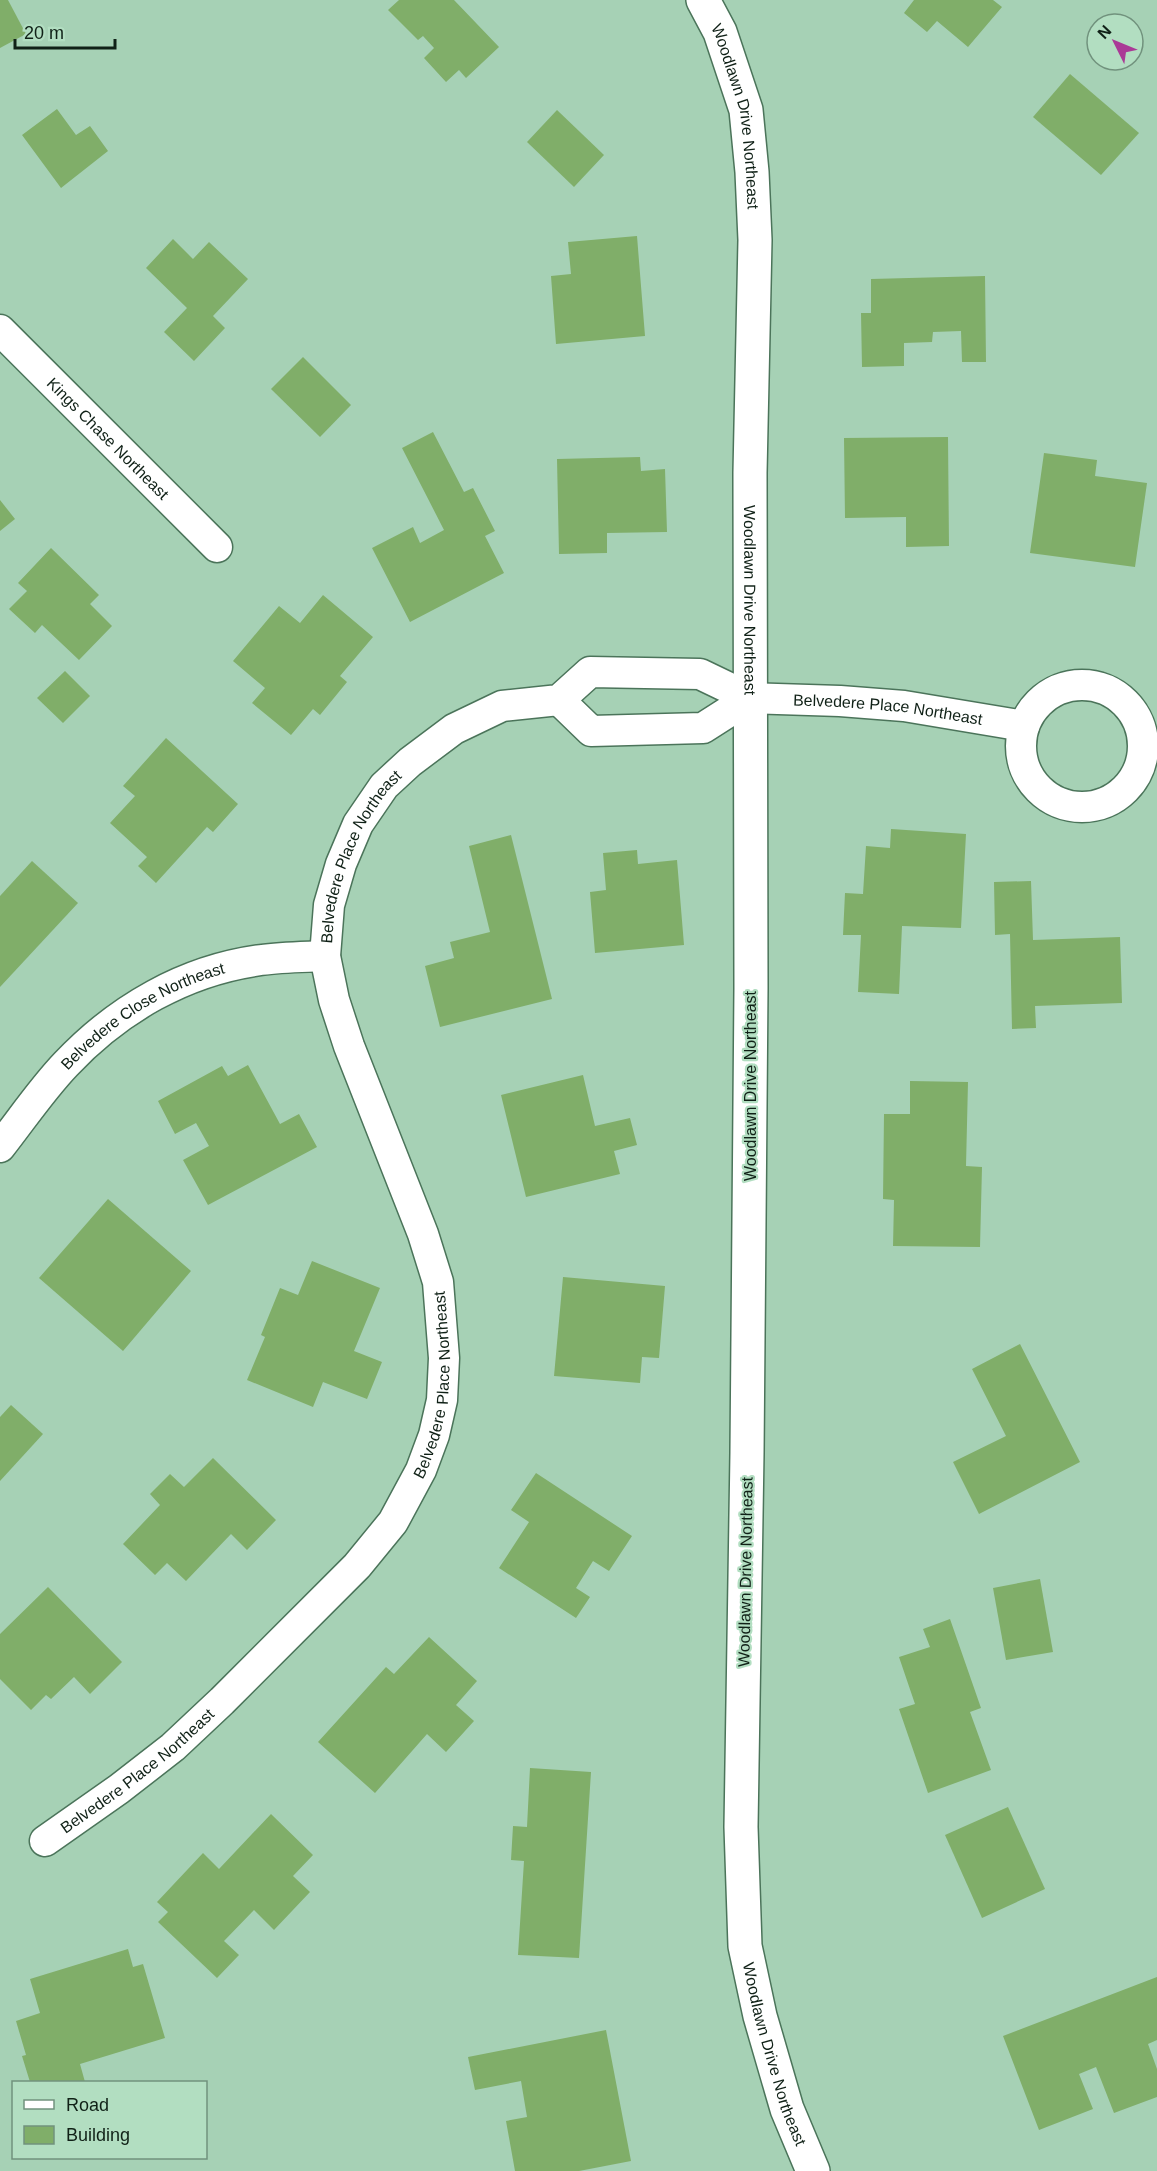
<svg xmlns="http://www.w3.org/2000/svg" width="1157" height="2171" viewBox="0 0 1157 2171" font-family="Helvetica,sans-serif">
<style>
.building{fill:#80ae69}
.lines{fill:none;stroke-linecap:round;stroke-linejoin:round}
.street-casing{stroke:#4b745a;stroke-width:33}
.secondary-casing{stroke:#4b745a;stroke-width:36}
.street{stroke:#fff;stroke-width:30}
.secondary{stroke:#fff;stroke-width:33}
.labels{text-anchor:middle;stroke-width:4.5;stroke-linejoin:round;paint-order:stroke}
.street-label{font-size:16px;fill:#102117;stroke:#b2dec1}
</style>
<rect width="100%" height="100%" fill="#a6d1b5"/>
<g class="building">
<polygon points="0,0 8,0 26,34 0,48"/>
<polygon points="399,0 454,0 499,47 466,78 459,70 446,82 424,58 434,48 423,36 418,40 388,10"/>
<polygon points="914,0 993,0 1002,7 968,47 937,21 927,32 904,13"/>
<polygon points="1070,74 1139,133 1101,175 1033,117"/>
<polygon points="57,109 76,135 90,126 108,151 61,188 22,135"/>
<polygon points="557,110 604,155 574,187 527,142"/>
<polygon points="637,236 645,336 556,344 551,276 571,274 568,242"/>
<polygon points="173,239 193,259 209,242 248,279 213,316 225,328 194,361 164,332 187,308 146,268"/>
<polygon points="985,276 986,362 962,362 961,331 933,332 932,342 904,343 904,366 862,367 861,313 871,313 871,279"/>
<polygon points="303,357 351,405 320,437 271,389"/>
<polygon points="433,432 464,492 473,488 495,531 485,536 504,573 410,622 372,548 413,527 420,543 444,530 402,448"/>
<polygon points="948,437 949,546 906,547 906,517 845,518 844,438"/>
<polygon points="1044,453 1097,460 1095,476 1147,483 1135,567 1030,553"/>
<polygon points="640,457 641,471 665,469 667,532 607,533 607,553 559,554 557,459"/>
<polygon points="0,500 15,519 0,531"/>
<polygon points="51,548 99,595 90,604 112,626 79,660 42,625 35,633 9,609 27,591 18,583"/>
<polygon points="323,595 373,637 340,676 347,682 320,715 313,709 291,735 252,703 265,688 233,661 279,606 300,623"/>
<polygon points="65,671 90,696 63,723 37,698"/>
<polygon points="166,738 238,804 213,832 207,827 156,883 138,866 147,857 110,823 135,796 123,786"/>
<polygon points="891,829 966,834 961,928 902,926 899,994 858,992 861,935 843,935 845,893 863,894 866,846 890,848"/>
<polygon points="511,835 552,999 440,1027 425,966 454,958 450,942 490,932 469,846"/>
<polygon points="637,850 638,864 677,860 684,945 595,953 590,892 606,890 603,853"/>
<polygon points="32,861 78,903 0,987 0,896"/>
<polygon points="1031,881 1033,940 1120,937 1122,1003 1035,1006 1036,1028 1012,1029 1010,934 995,935 994,882"/>
<polygon points="248,1065 280,1124 299,1114 317,1147 208,1205 183,1160 209,1146 196,1123 175,1134 158,1101 222,1066 228,1076"/>
<polygon points="583,1075 595,1126 630,1118 637,1145 614,1151 620,1174 526,1197 501,1095"/>
<polygon points="910,1081 968,1082 966,1166 982,1167 980,1247 893,1246 894,1200 883,1199 884,1114 910,1114"/>
<polygon points="108,1199 191,1271 123,1351 39,1278"/>
<polygon points="312,1261 380,1288 354,1351 382,1362 367,1399 323,1382 313,1407 247,1380 265,1337 261,1335 280,1288 298,1295"/>
<polygon points="563,1277 665,1286 659,1358 642,1357 640,1383 554,1376"/>
<polygon points="1020,1344 1080,1462 979,1514 953,1462 1006,1436 972,1369"/>
<polygon points="11,1405 43,1434 0,1481 0,1417"/>
<polygon points="213,1458 276,1520 247,1550 231,1534 186,1581 167,1563 155,1575 123,1544 160,1505 150,1494 170,1474 184,1487"/>
<polygon points="536,1473 632,1536 609,1571 593,1561 576,1588 590,1597 576,1618 499,1568 529,1522 511,1510"/>
<polygon points="1040,1579 1053,1652 1006,1660 993,1588"/>
<polygon points="48,1587 122,1662 90,1694 74,1677 51,1699 46,1695 31,1710 0,1679 0,1634"/>
<polygon points="950,1619 981,1708 970,1712 991,1770 928,1793 899,1709 915,1704 899,1657 930,1647 923,1629"/>
<polygon points="429,1637 477,1681 456,1705 474,1721 446,1752 427,1734 375,1793 318,1742 386,1667 394,1674"/>
<polygon points="530,1768 591,1772 579,1958 518,1955 524,1861 511,1860 513,1826 527,1827"/>
<polygon points="1008,1807 1045,1889 982,1918 945,1835"/>
<polygon points="271,1814 313,1855 293,1876 310,1892 274,1930 254,1910 224,1941 239,1955 217,1978 158,1922 168,1912 157,1902 203,1853 219,1869"/>
<polygon points="128,1949 133,1967 143,1964 165,2038 80,2064 85,2082 30,2082 22,2056 26,2055 16,2021 40,2013 30,1979"/>
<polygon points="1157,1977 1157,2040 1148,2044 1157,2069 1157,2097 1114,2113 1096,2067 1079,2074 1093,2109 1039,2130 1003,2036"/>
<polygon points="606,2030 631,2161 579,2171 515,2171 506,2121 527,2117 521,2081 475,2090 468,2057"/>
</g>
<g class="lines">
<defs>
<g id="street">
<path id="s1" d="M0 330 217 547"/>
<circle cx="1082" cy="746" r="61"/>
<polyline points="559,700 591,731 703,728 750,698"/>
<path id="s2" d="M0 1147C22 1119 42 1089 66 1064 118 1009 185 970 261 960 282 957 304 957 325 956"/>
<path id="s3" d="M45 1841 119 1789 173 1747 222 1701 357 1566 393 1522 421 1470 434 1435 442 1400 444 1358 438 1282 423 1234 349 1046 334 1000 325 956 329 905 341 864 358 824 384 786 410 762 454 729 502 706 559 700 590 672 700 674 750 698 840 701 904 706 1024 726"/>
</g>
<g id="secondary">
<path id="s4" d="M703 0 720 32 746 110 752 172 755 240 750 473 751 988 747 1453 741 1827 745 1946 760 2016 787 2109 813 2171"/>
</g>
</defs>
<use href="#street" class="street-casing"/>
<use href="#secondary" class="secondary-casing"/>
<use href="#street" class="street"/>
<use href="#secondary" class="secondary"/>
</g>
<g class="labels">
<g class="street-label">
<text dy="6" stroke="none"><textPath href="#s4" startOffset="123">Woodlawn Drive Northeast</textPath></text>
<text dy="6" stroke="none"><textPath href="#s1" startOffset="153">Kings Chase Northeast</textPath></text>
<text dy="6" stroke="none"><textPath href="#s4" startOffset="609">Woodlawn Drive Northeast</textPath></text>
<text dy="6" stroke="none"><textPath href="#s3" startOffset="1800">Belvedere Place Northeast</textPath></text>
<text dy="6" stroke="none"><textPath href="#s3" startOffset="1178">Belvedere Place Northeast</textPath></text>
<text dy="6" stroke="none"><textPath href="#s2" startOffset="198">Belvedere Close Northeast</textPath></text>
<text transform="translate(750 1086) rotate(-90)" y="6">Woodlawn Drive Northeast</text>
<text dy="6" stroke="none"><textPath href="#s3" startOffset="620">Belvedere Place Northeast</textPath></text>
<text transform="translate(745 1572) rotate(-89)" y="6">Woodlawn Drive Northeast</text>
<text dy="6" stroke="none"><textPath href="#s3" startOffset="116">Belvedere Place Northeast</textPath></text>
<text dy="6" stroke="none"><textPath href="#s4" startOffset="2067">Woodlawn Drive Northeast</textPath></text>
</g>
</g>
<rect x="12" y="2081" width="195" height="78" fill="#b2dec1" stroke="#71927d" stroke-width="1.5"/>
<rect x="24" y="2100" width="30" height="9" fill="#ffffff" stroke="#71927d" stroke-width="1.5"/>
<text x="66" y="2111" font-size="18" fill="#102117">Road</text>
<rect x="24" y="2126" width="30" height="18" fill="#80ae69" stroke="#71927d" stroke-width="1.5"/>
<text x="66" y="2141" font-size="18" fill="#102117">Building</text>
<g transform="translate(1115 42) rotate(313)"><circle r="28" fill="#b2dec1" stroke="#71927d" stroke-width="1.5"/>
<path d="M0-4.5L10 22L0 15L-10 22Z" fill="#aa3a96"/>
<text y="-9" font-size="16" font-weight="bold" text-anchor="middle" fill="#102117">N</text>
</g>
<path d="M15 39v9h100v-9" fill="none" stroke="#102117" stroke-width="3"/>
<text x="24" y="39" font-size="18" fill="#102117" stroke="#b2dec1" stroke-width="4.5" paint-order="stroke">20 m</text>
</svg>
